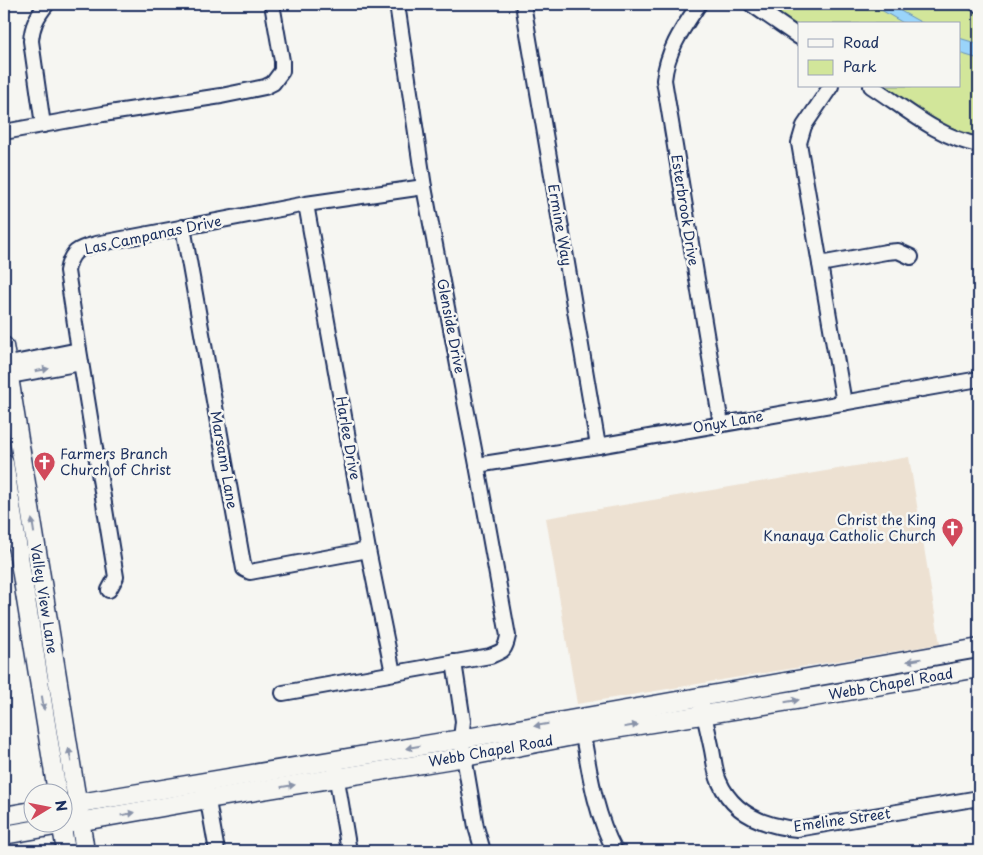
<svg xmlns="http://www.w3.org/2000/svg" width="983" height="855" viewBox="0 0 983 855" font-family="'Playpen Sans',sans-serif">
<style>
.built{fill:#ede1d2}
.green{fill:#d2e69a;stroke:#768a7c}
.water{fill:#9ad4fa;stroke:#6792bc}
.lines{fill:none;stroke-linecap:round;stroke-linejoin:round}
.minor-casing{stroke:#1b2f5e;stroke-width:18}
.major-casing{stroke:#1b2f5e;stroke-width:21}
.minor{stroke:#f6f6f2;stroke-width:14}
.major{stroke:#f6f6f2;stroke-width:18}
.oneway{fill:#8892a8}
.labels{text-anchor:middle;stroke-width:5;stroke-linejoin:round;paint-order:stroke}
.street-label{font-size:14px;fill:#1b2f5e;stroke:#f6f6f2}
.poi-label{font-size:14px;fill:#1b2f5e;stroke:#f6f6f2;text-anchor:start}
</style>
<rect width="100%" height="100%" fill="#f6f6f2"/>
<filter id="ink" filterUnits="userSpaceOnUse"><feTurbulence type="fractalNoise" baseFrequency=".02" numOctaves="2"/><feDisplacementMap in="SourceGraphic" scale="10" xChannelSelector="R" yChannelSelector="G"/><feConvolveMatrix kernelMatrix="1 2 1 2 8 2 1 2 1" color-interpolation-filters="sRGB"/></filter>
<g filter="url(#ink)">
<polygon class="built" points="909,457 940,644 577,704 546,518"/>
<polygon class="green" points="762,4 965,4 979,10 979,139 946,129 881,86 959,86 959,24 799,24 799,31"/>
<g class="water">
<polygon points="871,4 888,4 924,24 905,24"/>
<polygon points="959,38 979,44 979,59 959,53"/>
</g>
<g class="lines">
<defs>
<g id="minor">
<polyline points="523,4 598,446"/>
<path d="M699 4C683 28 667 50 664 80L721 424"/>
<polyline points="751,4 799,37"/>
<polyline points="977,4 979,5"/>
<polyline points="831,86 804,126 799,143 844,403"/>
<path d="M871 86C905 108 939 138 979 145"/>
<path d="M43 125 31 41C32 26 37 16 47 4"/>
<polyline points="4,132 103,114 221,96 265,87 273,83 282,71 282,61 272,4"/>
<polyline points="306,204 368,550 393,673"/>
<polyline points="183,227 244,569 250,572 368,550"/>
<polyline points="820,264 886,252 898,251 911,257"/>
<polyline points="4,365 79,350"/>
<polyline points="4,377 81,363"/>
<polyline points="477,465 598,446 979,379"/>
<path d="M109 590 116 577 79 350 67 271C71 251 77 249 96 244L306 204 424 187"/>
<polyline points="454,662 463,721 461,739 476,827 483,851"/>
<path d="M283 693 490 656C503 651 505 651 508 636L477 465 424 187 397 4"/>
<path d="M702 705C705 720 709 735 712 750 714 760 715 772 719 781 733 814 764 826 797 829L979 798"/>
<path d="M581 724C589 768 594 812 615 851"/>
<polyline points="335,768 349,851"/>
<polyline points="206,790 217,851"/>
</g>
<g id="major">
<polyline points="4,346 85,851"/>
<polyline points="4,463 57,792"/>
<polyline points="62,806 461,739 979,648"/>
<polyline points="4,816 32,811"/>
<polyline points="61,822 66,851"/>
<polyline points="4,835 208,799 465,757 583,734 814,697 979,668"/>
</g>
</defs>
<use href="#minor" class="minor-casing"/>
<use href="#major" class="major-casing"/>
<use href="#minor" class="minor"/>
<use href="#major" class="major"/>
</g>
<defs><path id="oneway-solid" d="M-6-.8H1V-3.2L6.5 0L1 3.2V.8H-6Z" transform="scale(1.25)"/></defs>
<g class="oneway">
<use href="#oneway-solid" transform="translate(42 370) rotate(-10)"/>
<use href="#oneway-solid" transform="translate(33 526) rotate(-99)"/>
<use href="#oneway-solid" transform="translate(914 660) rotate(170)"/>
<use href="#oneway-solid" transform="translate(792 701) rotate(-9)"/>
<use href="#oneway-solid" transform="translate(43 703) rotate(81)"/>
<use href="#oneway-solid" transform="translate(541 725) rotate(170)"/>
<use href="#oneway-solid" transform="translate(631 726) rotate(-9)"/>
<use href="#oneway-solid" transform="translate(413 747) rotate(170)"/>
<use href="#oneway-solid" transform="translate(70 755) rotate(-100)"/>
<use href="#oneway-solid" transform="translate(288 786) rotate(-9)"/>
<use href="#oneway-solid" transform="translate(128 814) rotate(-11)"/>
</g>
</g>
<defs>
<symbol id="church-pin" viewBox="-11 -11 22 30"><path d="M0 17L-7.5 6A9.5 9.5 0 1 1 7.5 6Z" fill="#d1495b" stroke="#f6f6f2"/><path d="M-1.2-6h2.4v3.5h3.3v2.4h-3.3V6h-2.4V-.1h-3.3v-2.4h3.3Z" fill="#fff"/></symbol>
</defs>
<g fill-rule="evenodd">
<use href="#church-pin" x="32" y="450" width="25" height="34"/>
<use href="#church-pin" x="940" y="516" width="25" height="34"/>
</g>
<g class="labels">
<g class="street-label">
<text transform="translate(685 210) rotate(81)" y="5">Esterbrook Drive</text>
<text transform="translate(560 225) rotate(80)" y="5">Ermine Way</text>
<text transform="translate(153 235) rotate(-12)" y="5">Las Campanas Drive</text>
<text transform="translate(451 326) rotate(79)" y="5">Glenside Drive</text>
<text transform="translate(728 422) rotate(-10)" y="5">Onyx Lane</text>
<text transform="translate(348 438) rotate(80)" y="5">Harlee Drive</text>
<text transform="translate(224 460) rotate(80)" y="5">Marsann Lane</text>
<text transform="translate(44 599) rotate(81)" y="5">Valley View Lane</text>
<text transform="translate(891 684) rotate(-10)" y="5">Webb Chapel Road</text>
<text transform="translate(491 751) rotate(-10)" y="5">Webb Chapel Road</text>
<text transform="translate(842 820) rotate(-8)" y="5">Emeline Street</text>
</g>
<g class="poi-label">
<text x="60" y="459">Farmers Branch<tspan x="60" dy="16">Church of Christ</tspan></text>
<text x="936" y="525" text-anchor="end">Christ the King<tspan x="936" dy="16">Knanaya Catholic Church</tspan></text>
</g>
</g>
<rect width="983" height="855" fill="none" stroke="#f6f6f2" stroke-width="20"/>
<rect x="10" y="10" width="963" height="835" fill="none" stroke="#1b2f5e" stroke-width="2" filter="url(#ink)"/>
<rect x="798" y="22" width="162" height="65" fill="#f6f6f2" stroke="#9ea6b7"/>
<rect x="808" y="39" width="25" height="8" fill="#f6f6f2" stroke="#9ea6b7"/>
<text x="843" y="48" font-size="15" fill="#1b2f5e">Road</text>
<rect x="808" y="60" width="25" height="15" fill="#d2e69a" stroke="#9ea6b7"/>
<text x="843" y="72" font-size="15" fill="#1b2f5e">Park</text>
<g transform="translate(48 808) rotate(80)"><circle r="24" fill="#f6f6f2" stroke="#9ea6b7"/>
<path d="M0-4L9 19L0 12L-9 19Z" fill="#d1495b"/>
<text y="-8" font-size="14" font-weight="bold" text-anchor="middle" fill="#1b2f5e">N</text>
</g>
</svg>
